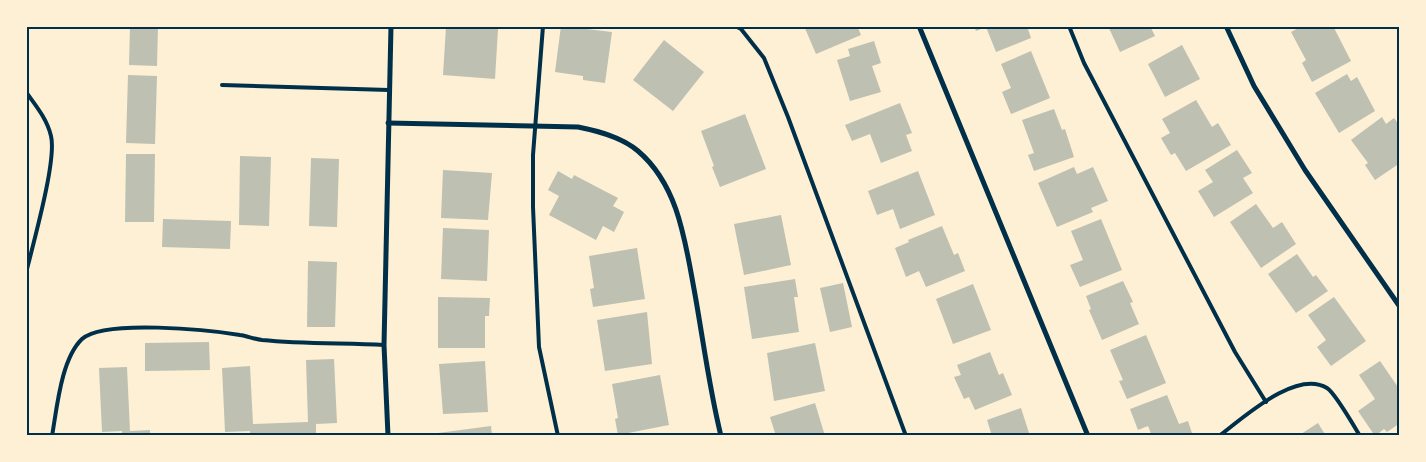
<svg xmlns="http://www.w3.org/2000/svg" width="1426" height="462" viewBox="0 0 1426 462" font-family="'Titillium Web',sans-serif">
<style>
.building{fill:#bec0b2}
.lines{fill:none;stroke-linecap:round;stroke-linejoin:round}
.service{stroke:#003049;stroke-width:4}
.minor{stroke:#003049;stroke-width:5}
.neatline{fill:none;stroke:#003049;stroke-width:2}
</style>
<rect width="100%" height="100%" fill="#fdf0d5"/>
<g class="building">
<polygon points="130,26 158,26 157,66 129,65"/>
<polygon points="471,26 498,29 495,79 443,75 446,27 471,28"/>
<polygon points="561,26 612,32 605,83 583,80 583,76 555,72"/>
<polygon points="804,26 857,26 861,35 816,54"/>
<polygon points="974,26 1027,26 1031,38 996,52 986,27 976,31"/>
<polygon points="1108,26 1150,26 1155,36 1120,52"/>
<polygon points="1302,26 1333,26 1351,61 1312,82 1302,63 1306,60 1291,32"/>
<polygon points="664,40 704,72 673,111 633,80"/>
<polygon points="874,41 881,63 872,66 881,92 850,101 837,60 850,56 848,49"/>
<polygon points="1182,45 1200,79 1165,97 1148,64"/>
<polygon points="1031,51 1050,98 1011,114 1002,92 1011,88 1001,64"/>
<polygon points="1347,74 1351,81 1357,77 1375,111 1339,133 1315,93"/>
<polygon points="128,75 157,76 155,144 126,143"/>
<polygon points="1196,100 1212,127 1218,123 1231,145 1186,171 1175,153 1171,155 1161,138 1170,133 1162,119"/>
<polygon points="900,103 912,133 906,135 912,151 881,163 870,134 852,141 845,125"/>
<polygon points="1054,109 1062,130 1065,129 1074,157 1034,171 1028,155 1034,153 1022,120"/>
<polygon points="745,114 766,169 720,187 712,167 714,166 701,131"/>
<polygon points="1382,117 1386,124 1394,118 1400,126 1400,140 1397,142 1400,146 1400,163 1375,180 1365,165 1368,163 1351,140"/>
<polygon points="1237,150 1252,173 1243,178 1253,193 1214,217 1198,191 1213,182 1205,170"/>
<polygon points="126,154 155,154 154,222 125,222"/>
<polygon points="240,156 271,157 269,226 239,225"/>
<polygon points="311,158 339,159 337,227 309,226"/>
<polygon points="1074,167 1077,174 1093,167 1108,201 1091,208 1093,212 1057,227 1038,183"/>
<polygon points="443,170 492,173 488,220 441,218"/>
<polygon points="558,171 572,179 574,175 618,198 613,206 624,212 614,232 603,226 596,240 549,215 559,196 548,190"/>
<polygon points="918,171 935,215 900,229 893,209 877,215 868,191"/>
<polygon points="1256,204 1273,228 1282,222 1296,244 1261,268 1230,222"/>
<polygon points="781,215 791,265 744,275 734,224"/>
<polygon points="163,219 231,221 230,249 162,247"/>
<polygon points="1101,219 1122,270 1080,287 1070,265 1083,260 1071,231"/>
<polygon points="942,226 954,255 958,253 965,271 926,287 919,271 906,277 895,248 909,242 908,240"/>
<polygon points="443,228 489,230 487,281 441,279"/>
<polygon points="637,248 645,299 593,307 590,289 594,288 589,256"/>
<polygon points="1297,254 1313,277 1316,275 1328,291 1296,313 1268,274"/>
<polygon points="308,261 337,262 335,327 307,327"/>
<polygon points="795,279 798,297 794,297 799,332 752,339 744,287"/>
<polygon points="1123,281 1133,302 1130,303 1139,324 1102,340 1089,310 1091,309 1086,296"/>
<polygon points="843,283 852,327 830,332 820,288"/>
<polygon points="973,284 991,330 953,344 936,299"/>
<polygon points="438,297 490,298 489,316 485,316 485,348 438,348"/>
<polygon points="1334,297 1366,341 1331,366 1317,347 1326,340 1308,315"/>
<polygon points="647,312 652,364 605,371 597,320"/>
<polygon points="1146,335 1166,383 1127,399 1119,381 1123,380 1110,350"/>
<polygon points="209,342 210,370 145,371 145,343"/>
<polygon points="815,343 825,391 774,401 767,353"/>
<polygon points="990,352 999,375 1003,373 1012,395 975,410 969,397 964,399 954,377 961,375 957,365"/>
<polygon points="334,359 337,423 316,424 316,436 250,436 250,431 225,432 222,368 250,366 253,424 308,422 306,360"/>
<polygon points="485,361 488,412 443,414 439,364"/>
<polygon points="1380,361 1400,390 1400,418 1398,419 1400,423 1387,432 1384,429 1375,436 1358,411 1375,399 1359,375"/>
<polygon points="127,367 130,431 150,430 150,436 122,436 122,431 102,432 99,368"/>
<polygon points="660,375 669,425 618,435 615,419 618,418 612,384"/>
<polygon points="1167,395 1179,424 1188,421 1193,436 1152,436 1148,426 1138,430 1130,409"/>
<polygon points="815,403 825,436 776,436 770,417"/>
<polygon points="1021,408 1030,436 992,436 987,420"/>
<polygon points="1318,423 1326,436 1298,436"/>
<polygon points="491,426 492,436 438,436 438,433"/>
</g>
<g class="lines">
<g class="service">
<polyline points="543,26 533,155 533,207 539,347 558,436"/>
<polyline points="735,26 741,29 764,58 788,117 906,436"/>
<polyline points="1069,26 1084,63 1235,352 1266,402"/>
<polyline points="222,85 389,90"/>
<path d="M26 92C36 106 47 119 51 136 57 160 33 244 26 273"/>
<path d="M52 436C57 408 61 359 82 339 104 319 210 330 240 335 247 336 254 339 262 340 302 344 343 343 384 345"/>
<path d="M1219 436C1243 418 1296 369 1327 388 1335 393 1354 426 1360 436"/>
</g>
<g class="minor">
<polyline points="919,26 1088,436"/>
<polyline points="1226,26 1254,86 1305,170 1400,307"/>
<path d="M388 123 578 127C598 131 622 137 638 151 678 185 685 240 694 289 703 338 709 388 721 436"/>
<polyline points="388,436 384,345 391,26"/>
</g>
</g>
<rect width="1426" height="462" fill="none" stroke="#fdf0d5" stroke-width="55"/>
<rect x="28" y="28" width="1370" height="406" class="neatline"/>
</svg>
